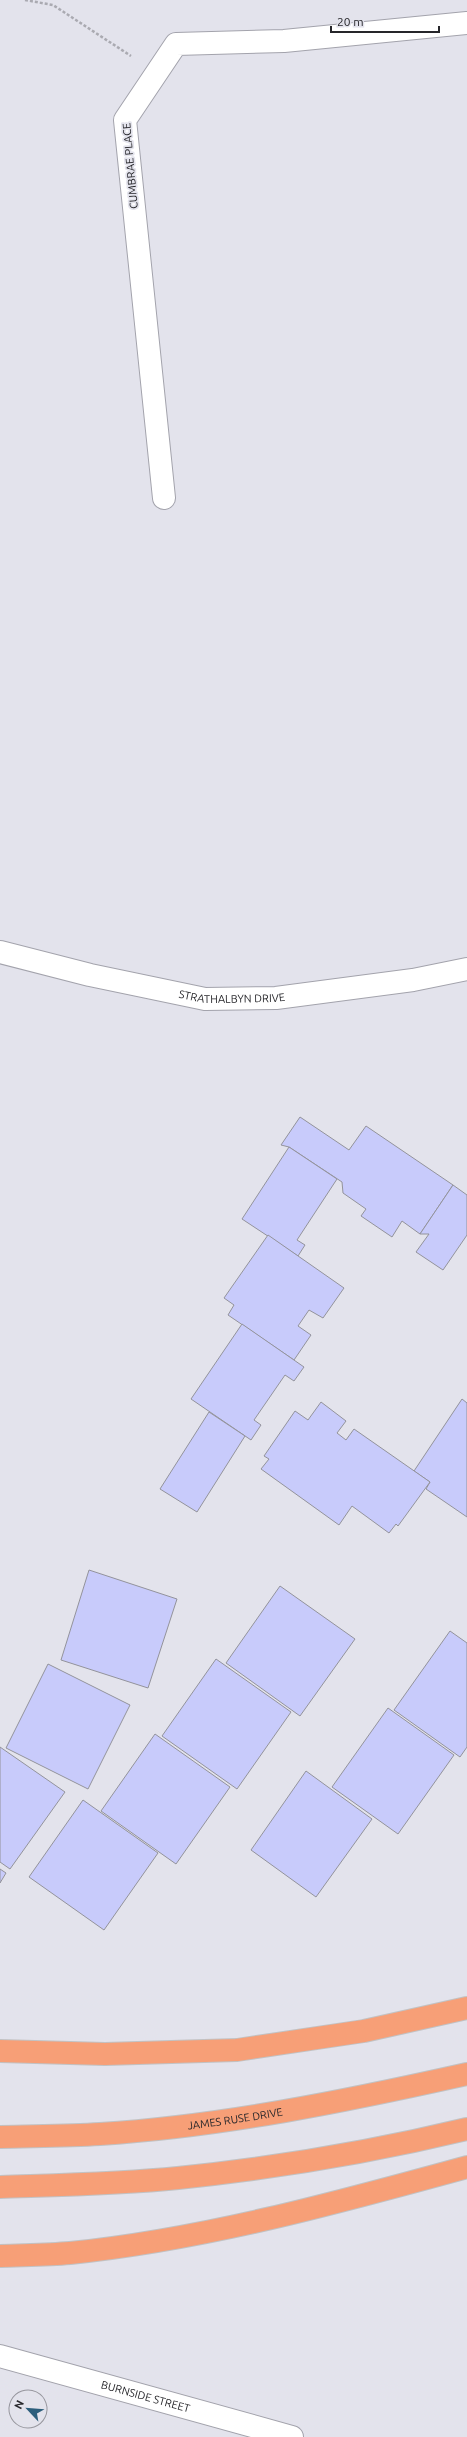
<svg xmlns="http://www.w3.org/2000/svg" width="467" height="2437" viewBox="0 0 467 2437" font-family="Ubuntu,sans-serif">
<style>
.building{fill:#c8cbfb;stroke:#93939b}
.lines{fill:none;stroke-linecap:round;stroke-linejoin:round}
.minor-casing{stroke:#a3a3ac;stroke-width:24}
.highway-casing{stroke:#c2c2c3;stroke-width:24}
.path{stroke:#aaaab1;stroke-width:2.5;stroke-dasharray:3 2;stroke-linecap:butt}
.minor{stroke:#fff;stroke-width:22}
.highway{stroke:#f79f77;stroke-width:22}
.labels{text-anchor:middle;stroke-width:3.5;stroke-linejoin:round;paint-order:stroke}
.street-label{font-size:11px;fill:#26262a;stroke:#e3e3ec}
</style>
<rect width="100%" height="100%" fill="#e3e3ec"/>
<g class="building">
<polygon points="300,1117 349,1150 366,1126 453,1185 420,1234 402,1221 392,1237 361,1216 366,1209 343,1193 342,1182 289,1147 281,1145"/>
<polygon points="289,1147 337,1179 297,1240 305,1245 298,1256 242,1219"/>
<polygon points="453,1185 467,1195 467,1235 443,1270 416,1252 429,1234 420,1234"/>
<polygon points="268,1235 344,1288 323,1318 309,1310 298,1326 311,1335 294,1360 228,1315 234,1305 224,1298"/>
<polygon points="242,1324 304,1367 294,1381 285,1375 254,1420 261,1425 251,1440 191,1399"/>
<polygon points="462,1399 467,1403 467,1517 426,1489 430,1482 414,1471"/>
<polygon points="321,1402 346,1421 337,1433 346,1440 354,1429 430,1482 398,1526 396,1524 389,1533 352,1506 339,1525 261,1469 269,1459 264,1456 295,1411 308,1420"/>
<polygon points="209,1412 245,1436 197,1512 160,1489"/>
<polygon points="89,1570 177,1599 148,1688 61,1660"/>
<polygon points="280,1586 355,1639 300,1716 226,1663"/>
<polygon points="450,1631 467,1643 467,1747 460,1757 394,1710"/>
<polygon points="216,1659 291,1712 237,1789 162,1736"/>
<polygon points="48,1664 130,1705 88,1789 6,1748"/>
<polygon points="388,1708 454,1755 398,1834 332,1787"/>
<polygon points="155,1734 230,1787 176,1864 101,1811"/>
<polygon points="0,1747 65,1792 10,1869 0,1862"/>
<polygon points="306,1771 372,1819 316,1897 251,1850"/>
<polygon points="83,1800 158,1853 104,1930 29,1877"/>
<polygon points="0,1869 6,1873 0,1883"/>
</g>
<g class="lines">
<defs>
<g id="minor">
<polyline points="164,498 125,120 176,44 284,41 467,23"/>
<path id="s1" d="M0 952 90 975 205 999 276 998 413 980 467 969"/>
<path id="s2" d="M0 2356 292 2437"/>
</g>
<g id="highway">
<polyline points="0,2051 105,2054 237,2050 364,2031 467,2008"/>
<path id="s3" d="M0 2137C33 2136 67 2136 100 2134 223 2126 346 2101 467 2074"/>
<path d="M0 2187C59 2185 119 2184 178 2178 275 2168 372 2152 467 2129"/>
<path d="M0 2256C23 2255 47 2255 70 2253 205 2239 336 2203 467 2167"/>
</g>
</defs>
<use href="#minor" class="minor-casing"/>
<use href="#highway" class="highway-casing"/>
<polyline class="path" points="25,0 53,5 131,56"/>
<use href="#minor" class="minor"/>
<use href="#highway" class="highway"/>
</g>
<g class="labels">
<g class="street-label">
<text transform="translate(130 166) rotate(-95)" y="4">CUMBRAE PLACE</text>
<text dy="4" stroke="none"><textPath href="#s1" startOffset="237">STRATHALBYN DRIVE</textPath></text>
<text dy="4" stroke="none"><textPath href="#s3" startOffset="236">JAMES RUSE DRIVE</textPath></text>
<text dy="4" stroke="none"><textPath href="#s2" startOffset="151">BURNSIDE STREET</textPath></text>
</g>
</g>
<g transform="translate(28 2409) rotate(296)"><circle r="19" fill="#e3e3ec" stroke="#97979e"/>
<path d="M0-3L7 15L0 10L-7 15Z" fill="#2c5e7c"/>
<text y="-6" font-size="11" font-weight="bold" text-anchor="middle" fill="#26262a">N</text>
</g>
<path d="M331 26v6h108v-6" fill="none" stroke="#26262a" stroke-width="2"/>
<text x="337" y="26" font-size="12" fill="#26262a" stroke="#e3e3ec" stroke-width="3" paint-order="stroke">20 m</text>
</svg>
